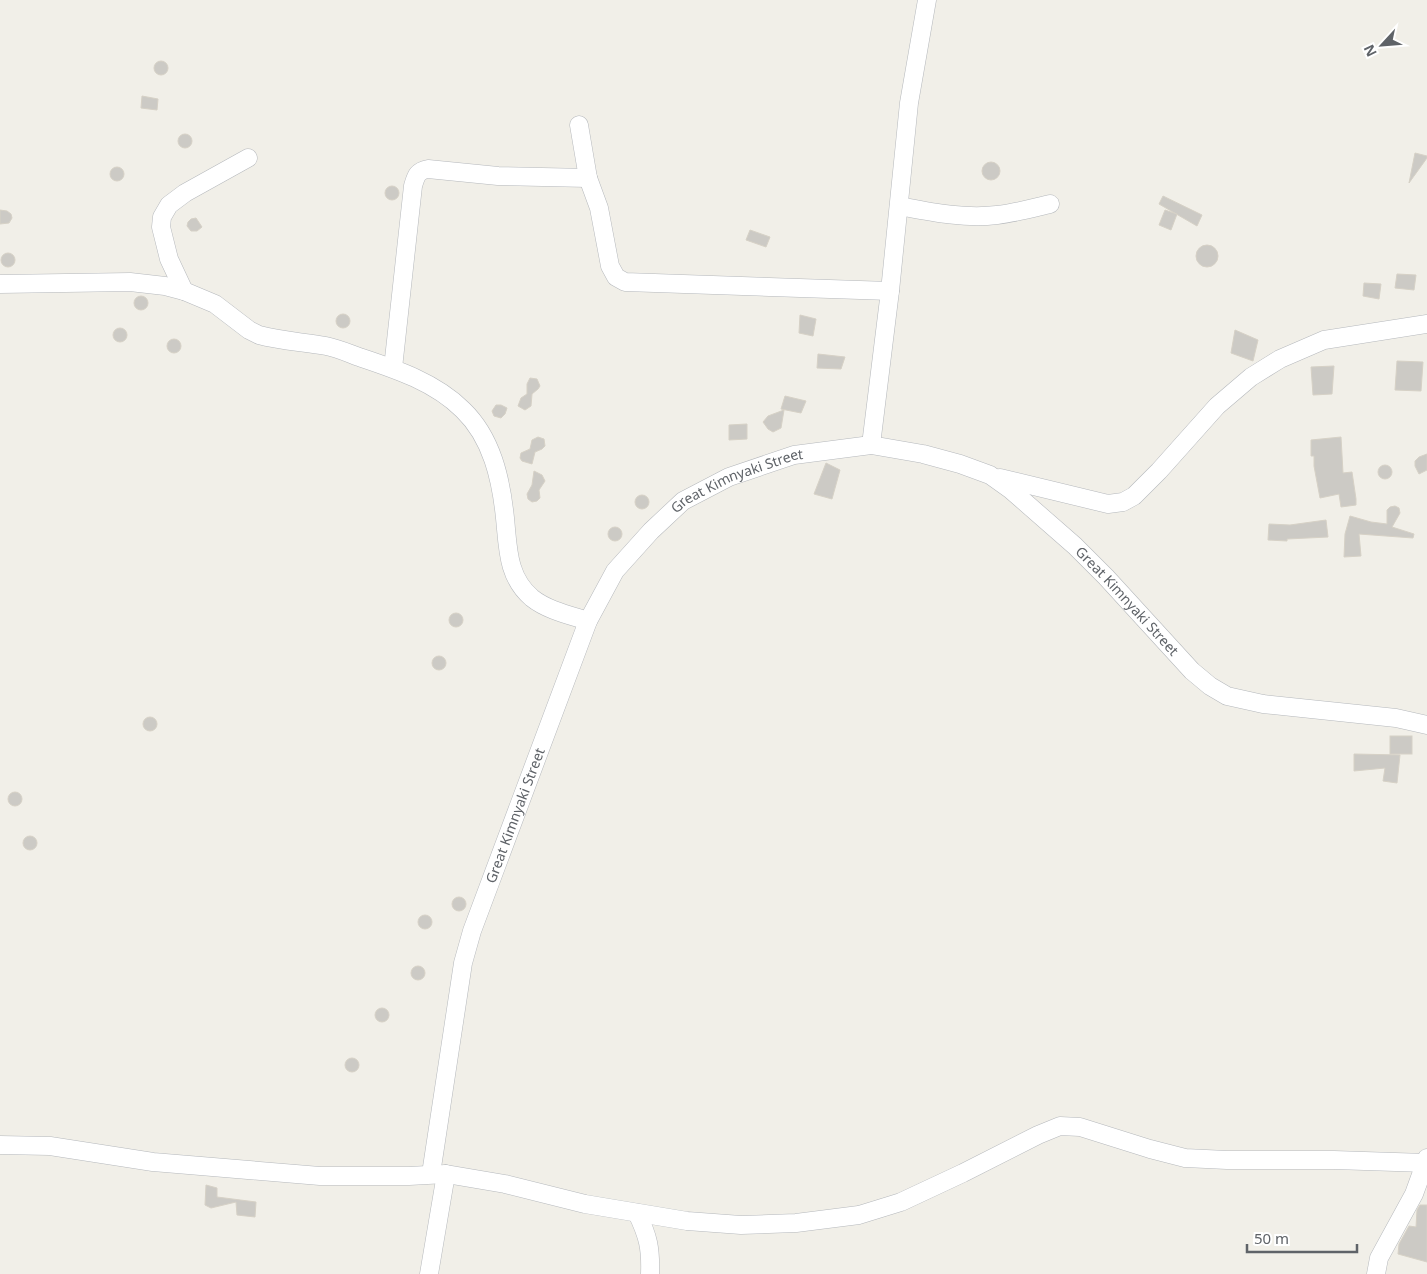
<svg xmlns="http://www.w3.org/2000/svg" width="1427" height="1274" viewBox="0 0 1427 1274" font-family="'Noto Sans',sans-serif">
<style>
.building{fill:#cccac5;stroke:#d6d1c6}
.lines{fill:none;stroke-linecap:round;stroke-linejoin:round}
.street-casing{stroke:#b5b8bc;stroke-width:19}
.street{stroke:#fff;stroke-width:18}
.labels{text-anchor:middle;stroke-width:5;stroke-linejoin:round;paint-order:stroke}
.street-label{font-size:14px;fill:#5f6368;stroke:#fff}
</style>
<rect width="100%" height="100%" fill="#f1efe8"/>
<g class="building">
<circle cx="161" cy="68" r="7"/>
<polygon points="142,96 158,99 157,110 141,108"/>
<circle cx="185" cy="141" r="7"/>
<polygon points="1415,153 1427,156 1427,158 1409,183"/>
<circle cx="991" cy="171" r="9"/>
<circle cx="117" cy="174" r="7"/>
<circle cx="392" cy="193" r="7"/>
<polygon points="1163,196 1202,215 1197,226 1159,204"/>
<polygon points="0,210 7,211 11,214 12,218 9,223 0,224"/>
<polygon points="1165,210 1177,214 1171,230 1159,225"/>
<polygon points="196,218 202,227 197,231 191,231 187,226 188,222 191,219"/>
<polygon points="750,230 770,237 766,247 746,240"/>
<circle cx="1207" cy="256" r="11"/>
<circle cx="8" cy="260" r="7"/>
<polygon points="1397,274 1416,275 1414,290 1395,288"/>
<polygon points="1364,283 1381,284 1379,299 1363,296"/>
<circle cx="141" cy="303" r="7"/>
<circle cx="343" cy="321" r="7"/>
<polygon points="800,315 816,319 813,336 799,333"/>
<circle cx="120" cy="335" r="7"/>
<polygon points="1235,330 1258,340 1253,361 1231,353"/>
<circle cx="174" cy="346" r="7"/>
<polygon points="818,354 845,357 841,369 817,368"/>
<polygon points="1397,361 1423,362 1421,391 1395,390"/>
<polygon points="1334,366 1332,394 1313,395 1311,367"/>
<polygon points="530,378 537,379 540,386 538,389 532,394 531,406 525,410 518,406 521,398 527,394 527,384"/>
<polygon points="785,396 806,401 801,413 781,409"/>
<polygon points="496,405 501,405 507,408 505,414 501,418 494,416 492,411"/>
<polygon points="784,410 781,428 773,432 768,429 763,422 768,416"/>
<polygon points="747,424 747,439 729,440 729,425"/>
<polygon points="538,437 544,439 545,446 542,449 535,452 532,464 522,461 520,458 521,453 530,449 532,440"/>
<polygon points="1341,437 1343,473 1352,472 1356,499 1356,505 1341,507 1339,494 1320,498 1314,466 1314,456 1311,456 1311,440"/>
<polygon points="1427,454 1427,470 1419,474 1415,466 1415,461 1419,457"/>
<polygon points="826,463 840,470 832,499 814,494"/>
<circle cx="1385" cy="472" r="7"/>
<polygon points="534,471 542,475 545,481 539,490 540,498 537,501 532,502 528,499 527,494 532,485"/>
<circle cx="642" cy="502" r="7"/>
<polygon points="1395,506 1399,508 1400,513 1392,527 1414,534 1413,538 1359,534 1361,556 1344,557 1345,534 1350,516 1371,522 1387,524 1387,510 1390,507"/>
<polygon points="1326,520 1328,537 1287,539 1287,541 1268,540 1269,524 1290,525"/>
<circle cx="615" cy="534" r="7"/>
<circle cx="456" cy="620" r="7"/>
<circle cx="439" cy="663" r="7"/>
<circle cx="150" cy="724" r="7"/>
<rect x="1390" y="736" width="22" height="18"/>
<polygon points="1354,754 1400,755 1397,783 1383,781 1385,768 1354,771"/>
<circle cx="15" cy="799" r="7"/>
<circle cx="30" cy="843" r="7"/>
<circle cx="459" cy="904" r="7"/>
<circle cx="425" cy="922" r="7"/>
<circle cx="418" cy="973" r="7"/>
<circle cx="382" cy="1015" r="7"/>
<circle cx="352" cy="1065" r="7"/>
<polygon points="206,1185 217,1188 217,1197 256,1202 255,1217 237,1215 236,1202 211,1208 205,1205"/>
<polygon points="1420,1205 1427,1205 1427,1262 1398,1254 1399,1244 1409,1226 1416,1227 1417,1210"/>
</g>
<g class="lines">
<defs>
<g id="street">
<polyline points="579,125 588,178 599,208 610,266 616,277 625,282 890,291"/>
<path d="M899 206C931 212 964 219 997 215 1015 213 1033 208 1050 204"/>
<path d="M0 284 130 282 165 286 184 291 215 304 249 330 259 335C281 341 304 342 326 346 337 348 348 353 359 357 395 369 435 382 463 410 492 438 501 479 505 518 508 547 507 577 532 598 547 610 569 615 588 621"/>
<polyline points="184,291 169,259 161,227 162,217 169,205 185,193 248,158"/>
<path d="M393 368 413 186C416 176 417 171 428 169L498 176 588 178"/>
<polyline points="871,445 890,291 909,103 927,0"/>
<polyline points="1000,478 1108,504 1123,502 1134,496 1159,471 1217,406 1251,377 1280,359 1324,340 1427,324"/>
<polyline points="0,1145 50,1146 153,1162 320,1176 409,1176 446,1174 505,1184 585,1204 687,1221 741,1225 796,1223 859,1215 901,1202 963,1173 1038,1135 1060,1126 1080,1127 1150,1149 1185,1158 1227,1160 1334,1160 1426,1163"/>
<path id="s1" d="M431 1174 463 963 472 931 588 621 615 571 651 531 683 501 729 477 794 455 871 445 923 454 960 464 990 475 1011 490 1075 546 1106 577 1192 671 1210 686 1227 696 1263 704 1396 718 1427 725"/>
<path d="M637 1213C648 1236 651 1248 650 1274"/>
<polyline points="429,1274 446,1174"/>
<polyline points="1376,1274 1379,1258 1414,1194 1427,1158"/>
</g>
</defs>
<use href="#street" class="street-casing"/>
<use href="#street" class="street"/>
</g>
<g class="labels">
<g class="street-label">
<text dy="5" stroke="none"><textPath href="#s1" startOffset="790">Great Kimnyaki Street</textPath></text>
<text dy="5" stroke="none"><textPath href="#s1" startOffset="1240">Great Kimnyaki Street</textPath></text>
<text dy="5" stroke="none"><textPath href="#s1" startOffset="370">Great Kimnyaki Street</textPath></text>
</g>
</g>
<g transform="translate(1382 45) rotate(244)" stroke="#ffffff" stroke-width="4" paint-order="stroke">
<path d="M0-4L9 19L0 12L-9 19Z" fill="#5f6368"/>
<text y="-8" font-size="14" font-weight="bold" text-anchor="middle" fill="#5f6368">N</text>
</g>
<path d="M1247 1244v8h110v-8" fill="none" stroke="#5f6368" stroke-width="2.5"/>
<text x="1254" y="1244" font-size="15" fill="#5f6368" stroke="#ffffff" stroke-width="4" paint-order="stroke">50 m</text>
</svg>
